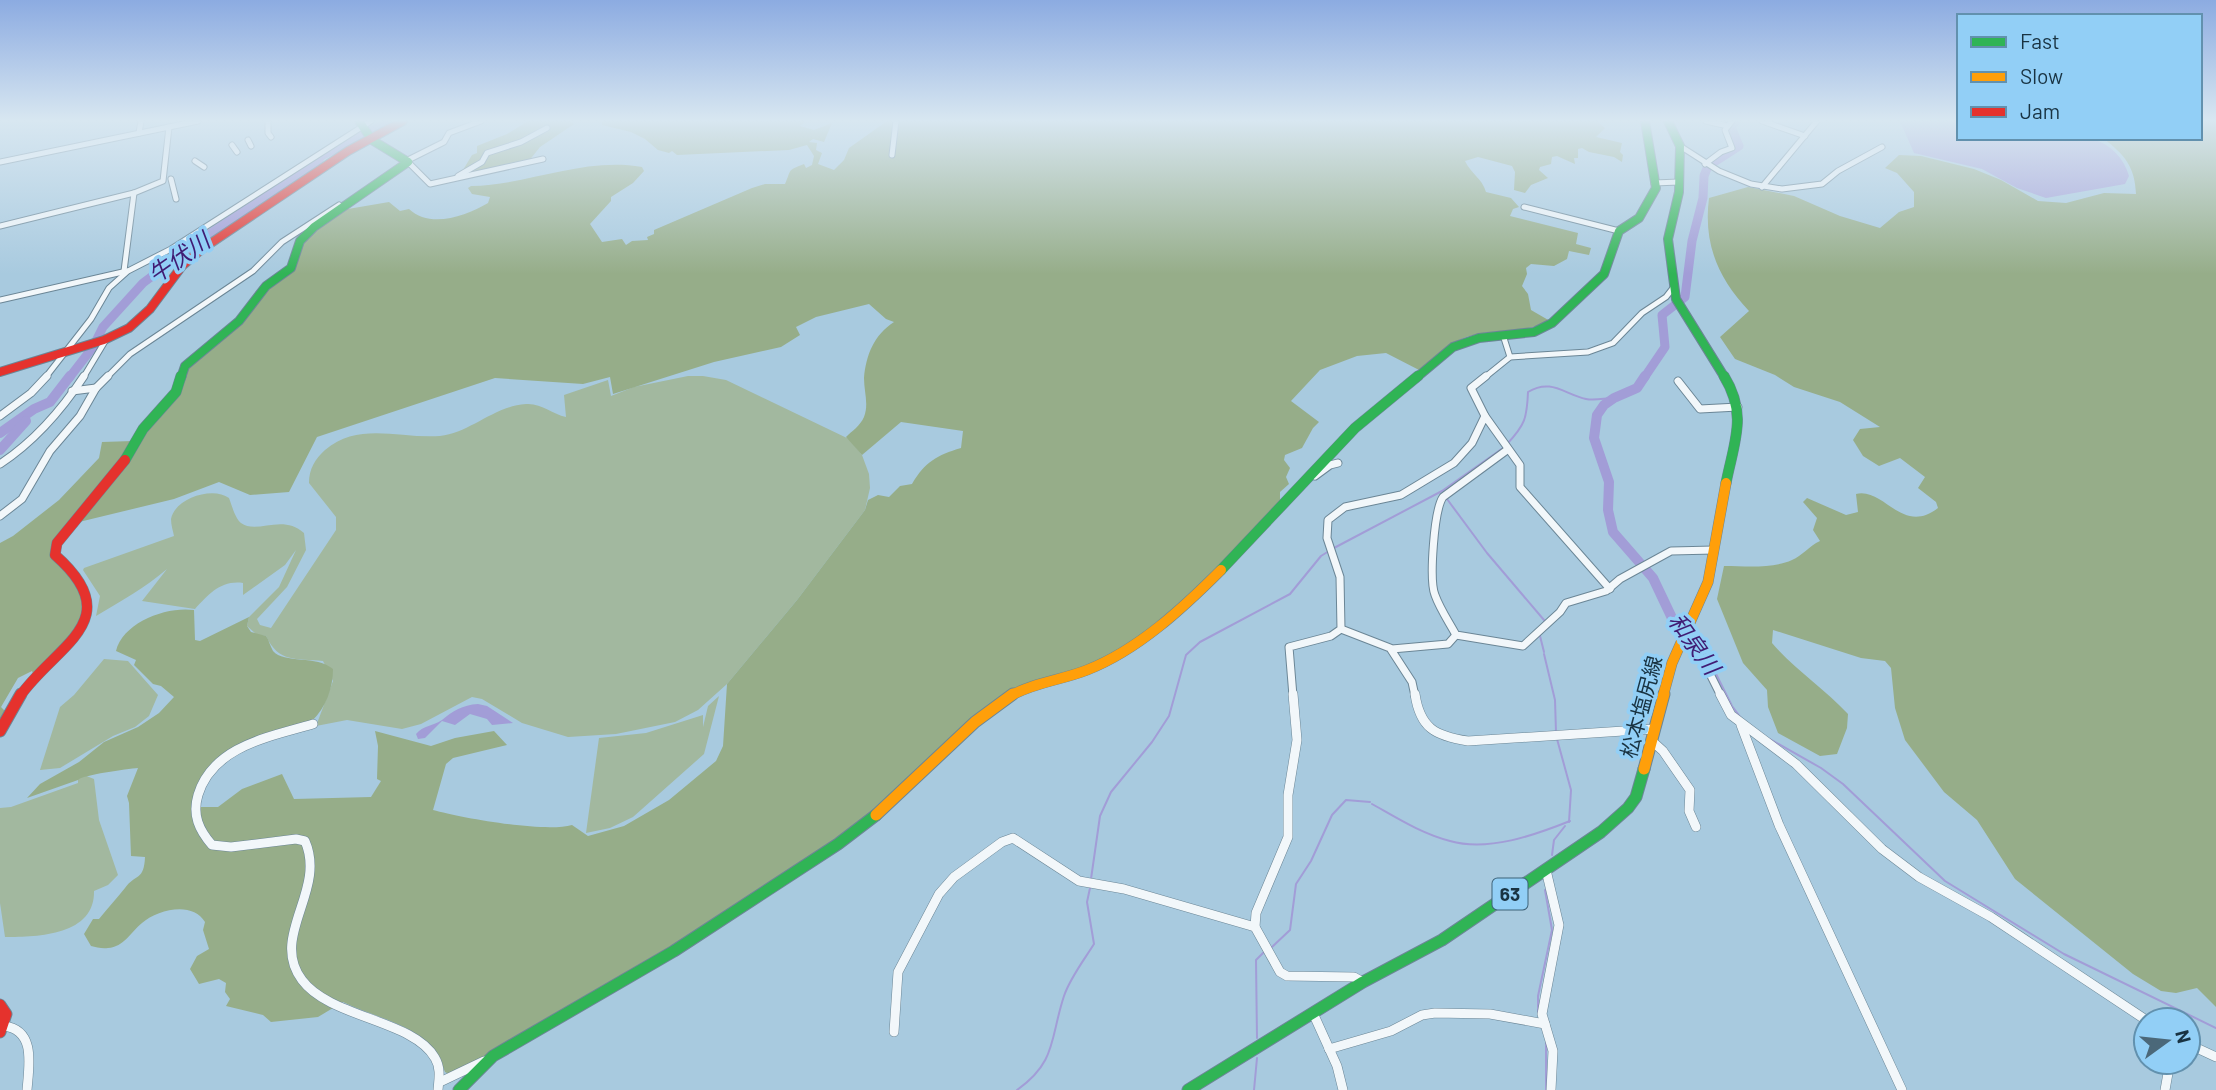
<svg xmlns="http://www.w3.org/2000/svg" width="2216" height="1090" viewBox="0 0 2216 1090" font-family="Barlow,'Noto Sans JP',sans-serif">
<style>
.green{fill:#a2b89f}
.forest{fill:#96ad89}
.water{fill:#a29dd7}
.lines{fill:none;stroke-linecap:round;stroke-linejoin:round}
.stream{stroke:#a29dd7;stroke-width:2}
.river-far1{stroke:#a29dd7;stroke-width:9}
.river{stroke:#a29dd7;stroke-width:10}
.street-far2-casing{stroke:#6b8696;stroke-width:7}
.street-far1-casing{stroke:#6b8696;stroke-width:9}
.street-casing{stroke:#6b8696;stroke-width:10}
.fast-far2-casing{stroke:#6b8696;stroke-width:10}
.fast-far1-casing{stroke:#6b8696;stroke-width:11}
.fast-casing{stroke:#6b8696;stroke-width:13}
.slow-far1-casing{stroke:#6b8696;stroke-width:11}
.slow-casing{stroke:#6b8696;stroke-width:13}
.jam-far2-casing{stroke:#6b8696;stroke-width:10}
.jam-far1-casing{stroke:#6b8696;stroke-width:11}
.jam-casing{stroke:#6b8696;stroke-width:13}
.street-far2{stroke:#f2f7fa;stroke-width:5}
.street-far1{stroke:#f2f7fa;stroke-width:7}
.street{stroke:#f2f7fa;stroke-width:9}
.fast-far2{stroke:#30b455;stroke-width:8}
.fast-far1{stroke:#30b455;stroke-width:10}
.fast{stroke:#30b455;stroke-width:11}
.slow-far1{stroke:#ff9f0a;stroke-width:10}
.slow{stroke:#ff9f0a;stroke-width:11}
.jam-far2{stroke:#e5322d;stroke-width:8}
.jam-far1{stroke:#e5322d;stroke-width:10}
.jam{stroke:#e5322d;stroke-width:11}
.labels{text-anchor:middle;stroke-width:7;stroke-linejoin:round;paint-order:stroke}
.shield{fill:#92cff6;stroke:#3d6278;stroke-width:2}
.shield-label{font-size:19px;font-weight:bold;fill:#193342}
.street-label{font-size:21px;fill:#193342;stroke:#92cff6}
.water-label{font-size:23px;font-style:italic;fill:#401c73;stroke:#92cff6}
</style>
<rect width="100%" height="100%" fill="#a8cadf"/>
<g class="green">
<path d="M688 376H703L726 380 849 439 862 455 869 474 870 488 865 510 797 600 727 684 698 710 675 722 616 734 568 737 522 723 482 699 472 697 421 724 402 729 347 720 316 726 333 681 323 661C295 658 279 663 266 636L257 635 247 626 249 617 279 587 296 550 285 565 243 595V583C221 580 209 594 195 609L142 601 167 569C145 588 121 601 96 616L100 596 83 570 84 568 174 536C173 531 171 525 171 519 175 498 213 486 229 498 232 506 235 518 241 523 257 535 282 513 304 533L306 550 287 587 257 619 260 625 271 628 336 530V517L309 483C309 469 315 459 325 450 359 421 400 439 440 436 470 433 494 406 526 404 542 403 552 414 566 417L564 395 608 380 611 396 634 387Z"/>
<polygon points="104,659 128,661 158,695 149,716 135,727 113,736 60,768 40,770 60,707 74,695"/>
<polygon points="719,696 704,754 633,817 610,828 586,833 599,738 646,733 703,715 703,727 708,706"/>
<path d="M84 775 94 779 99 820 118 875 108 885 94 891C95 935 39 937 5 937L0 903V808L11 807 78 783V778Z"/>
</g>
<g class="forest">
<polygon points="528,121 570,121 574,124 540,147 528,162 460,175 472,155 477,153 477,146 507,134"/>
<path d="M602 121H806L800 126 814 130 832 123 824 142 813 139 809 142 817 143 816 150 822 153 818 164 834 170 844 160 849 148 887 121H1597L1605 128 1596 137 1622 143 1620 152 1623 155 1622 162 1614 157 1589 152 1582 148 1578 149V158H1574L1575 164 1557 156 1552 157 1551 164 1540 167 1539 170 1548 178 1531 185 1525 193 1514 190 1515 172 1512 166 1478 157 1465 161C1471 174 1482 178 1486 192L1511 198 1519 207 1513 209 1510 216 1578 233 1576 244 1591 248 1589 255 1569 251 1567 259 1554 266 1531 264 1526 268 1527 274 1522 286 1528 294 1531 310 1550 321C1521 335 1488 327 1459 340 1445 347 1433 361 1421 371L1386 353 1357 356 1320 370 1291 401 1319 422 1313 428 1302 448 1285 455 1284 460 1290 468 1286 477 1289 484 1280 492V502L1198 589 1134 640 1095 663 1009 692 901 791 827 848 728 913 498 1051 449 1074 445 1072C429 1024 383 1022 343 1002L318 1017 271 1022 263 1015 226 1006 230 999 225 992 226 983 219 979 199 984 190 969 197 956 209 949 203 930 205 922C193 901 158 909 142 923 131 932 124 947 108 948 102 949 96 947 91 946L84 934 93 919H99C108 908 116 899 125 888 136 873 144 881 145 857L131 856 129 803 127 796 138 768C127 769 82 775 78 780L27 798 40 784 79 762 104 742 138 727 159 713 174 697 161 686 153 684 134 665 136 660 116 651C123 622 167 606 194 610L195 640 200 641 249 617 247 626 251 632 266 636C269 640 270 646 273 651 284 664 317 655 333 669 333 688 326 707 312 721L232 748C209 762 196 780 191 807H218L242 789 282 774 294 799 371 797 381 781 377 779 378 746 375 731 431 746 455 738 494 731 507 745 453 758 446 764 433 810C462 818 545 833 572 825L588 836 624 826 669 800 716 761 723 746 727 684 797 600 865 510 868 500 878 495 889 497 900 486 912 484C925 462 937 455 961 448L963 431 901 422 862 455 846 437C852 431 860 426 864 417 869 404 864 392 864 378 866 355 874 335 894 322L886 319 869 304 816 317 796 327 800 335 781 347 714 362 613 394 610 377 583 384 495 378 317 437 289 492 250 495 219 482 174 499 79 522 190 364 229 332 266 289 289 272 309 234 342 210 389 202 400 211 409 209C430 229 466 216 488 203L490 197 472 194 468 188 471 186C529 185 583 157 642 167L644 171 633 183 611 197V201L590 224 602 242 622 239 626 245 632 241 648 240 647 237 654 234V230L752 188 765 184H785C792 169 786 171 804 164L806 168 812 165 814 156 807 145 789 150 677 155 672 151 669 153 658 150 645 139 631 132 602 125Z"/>
<path d="M2200 121H2216V1007L2197 988 2176 993 2161 991 2133 974 2015 879 1977 820 1944 792 1905 740 1895 708 1891 668 1885 661 1861 658 1773 630 1772 643C1795 670 1824 688 1848 714L1847 728 1837 754 1820 756 1778 733 1768 707 1767 690 1743 663 1717 599 1724 566C1746 566 1772 569 1792 560 1802 556 1809 546 1820 541L1813 530 1817 518 1803 502 1807 498 1846 515 1858 512 1856 494C1884 487 1902 536 1938 508L1936 502 1918 488 1925 477 1900 458 1879 466 1863 456 1853 440 1860 429 1880 427 1840 402 1794 387 1775 375 1735 359 1720 337 1749 311C1719 279 1703 245 1709 198L1748 187 1794 196 1840 216 1880 228 1899 212 1914 207V192L1897 173 1885 168 1899 155 1921 156 1974 169 2001 180 2038 201 2066 203 2104 193 2136 194C2135 167 2125 155 2103 138H2200Z"/>
<path d="M133 441 119 467 52 547C49 556 53 558 60 564 107 611 70 639 34 676L32 671 18 678 1 707 6 712 0 724V543L13 536 59 500 99 458 102 442Z"/>
</g>
<g class="water">
<path d="M1900 121H1959V138L2093 139C2111 145 2124 158 2129 176L2125 184 2046 198 2017 188 1982 169 1914 153Z"/>
<path d="M478 704 487 706 513 723 492 725 487 719 470 714 455 725 442 721 425 738 418 739 416 734C424 725 433 726 442 720 453 711 462 705 478 704Z"/>
</g>
<g class="lines">
<g class="stream">
<path d="M1507 444C1525 425 1527 418 1528 392 1551 378 1564 394 1586 399 1595 401 1605 398 1614 398"/>
<polyline points="1442,491 1503,448"/>
<polyline points="1447,499 1487,553 1544,620"/>
<polyline points="1334,548 1442,491"/>
<polyline points="1540,636 1544,652"/>
<polyline points="1703,648 1732,706 1741,718"/>
<polyline points="1544,654 1555,700 1556,732"/>
<polyline points="1768,738 1821,768 1843,784 1945,881 2064,954 2216,1028"/>
<polyline points="1557,739 1571,790 1569,822"/>
<path d="M1372 804C1397 818 1422 834 1450 841 1488 852 1535 835 1570 821"/>
<polyline points="1552,855 1554,840 1565,826"/>
<polyline points="1091,879 1100,816 1111,792 1152,742 1169,716 1186,655 1200,642 1290,594 1321,556 1329,551"/>
<polyline points="1272,947 1290,930 1296,884 1311,861 1332,815 1346,800 1370,802"/>
<polyline points="1538,1013 1538,996 1552,930 1545,890"/>
<polyline points="1257,1038 1256,960 1264,952"/>
<polyline points="1546,1042 1546,1090"/>
<path d="M1017 1090C1057 1062 1050 1038 1064 996 1070 978 1084 960 1094 944L1087 902 1090 888"/>
<polyline points="1254,1090 1257,1058"/>
</g>
<g class="river-far1">
<polyline points="69,378 93,347 103,327 143,283 202,239 317,163 321,156 391,121"/>
<polyline points="1644,378 1665,347 1662,315 1685,297 1692,241 1703,198 1704,176 1708,166 1739,146 1731,127 1736,121"/>
</g>
<g class="river">
<polyline points="1645,376 1637,388 1614,398 1604,405 1597,415 1594,438 1609,482 1608,510 1613,532 1653,578 1672,618 1703,648"/>
<polyline points="0,433 34,409 50,402 70,376"/>
<polyline points="0,450 26,421"/>
</g>
<defs>
<g id="street-far2">
<polyline points="268,121 268,133 271,137"/>
<polyline points="1706,121 1728,126"/>
<polyline points="1762,121 1805,136"/>
<polyline points="139,133 141,121"/>
<polyline points="248,140 251,146"/>
<polyline points="232,145 237,152"/>
<polyline points="1680,146 1719,171 1751,184 1782,189 1822,184 1838,171 1882,147"/>
<polyline points="892,155 896,121"/>
<polyline points="195,161 204,167"/>
<polyline points="406,161 444,142 449,133 481,121"/>
<polyline points="0,162 198,121"/>
<polyline points="408,162 430,184 543,159"/>
<polyline points="1705,164 1721,152 1732,148 1725,130 1732,121"/>
<polyline points="458,176 482,162 487,153 521,142 547,128"/>
<polyline points="171,179 176,199"/>
<polyline points="1654,183 1679,182"/>
<polyline points="1762,187 1817,121"/>
<polyline points="1524,207 1619,231"/>
<polyline points="0,226 134,193 163,181 169,127"/>
<polyline points="124,271 134,193"/>
<polyline points="0,300 127,271"/>
<polyline points="1503,335 1510,357"/>
<polyline points="45,378 91,319 109,288 128,271 171,249 371,121"/>
<polyline points="83,378 107,338"/>
<polyline points="106,378 130,354 253,271 282,242 339,205"/>
<polyline points="1484,378 1510,357 1588,352 1613,343 1642,313 1666,297 1673,288"/>
</g>
<g id="street-far1">
<polyline points="1678,381 1700,409 1738,407"/>
<polyline points="72,391 96,388"/>
<polyline points="0,416 31,393 47,376"/>
<polyline points="1485,416 1471,388 1486,376"/>
<path d="M1507 450 1443 497C1434 510 1429 580 1435 595 1440 609 1449 622 1456 635L1523 646 1560 612 1566 603 1606 591 1620 579 1671 551 1714 550"/>
<path d="M0 464C35 441 61 411 84 376"/>
<polyline points="1315,476 1330,465 1338,463"/>
<polyline points="0,516 22,499 50,451 80,416 96,388 108,376"/>
<polyline points="1341,629 1390,648 1412,682 1415,696"/>
<polyline points="1684,638 1704,662 1721,696"/>
<polyline points="1392,649 1448,644 1456,635"/>
<polyline points="1293,696 1289,647 1331,636 1341,629 1340,577 1327,538 1328,520 1345,507 1401,495 1454,463 1472,443 1485,416 1520,465 1520,487 1610,589"/>
</g>
<g id="street">
<polyline points="1293,694 1297,740 1288,795 1288,837 1256,913 1255,927 1280,972 1287,976 1354,977 1363,982"/>
<path d="M1415 694C1420 728 1435 736 1468 741L1654 729"/>
<polyline points="1720,694 1731,715 1796,764 1882,849 1919,877 1991,917 2146,1020"/>
<path d="M313 724C269 737 213 746 198 795 192 815 199 830 212 845L231 847 296 839 305 841C327 891 269 936 302 980 330 1018 414 1020 435 1058 441 1068 439 1079 438 1090"/>
<polyline points="1741,725 1779,825 1902,1090"/>
<polyline points="1652,741 1663,751 1690,790 1689,811 1696,827"/>
<polyline points="1546,870 1559,925 1542,1014 1553,1051 1551,1090"/>
<polyline points="1313,1013 1337,1066 1343,1090"/>
<path d="M4 1026C36 1030 29 1065 27 1090"/>
<polyline points="894,1032 898,972 939,894 954,877 1002,842 1013,838 1079,881 1124,889 1255,927"/>
<polyline points="2188,1044 2216,1057"/>
<polyline points="1329,1049 1391,1031 1422,1015 1435,1013 1490,1014 1545,1024"/>
<polyline points="440,1082 484,1061"/>
<polyline points="2165,1090 2170,1062"/>
</g>
<g id="fast-far2">
<polyline points="359,121 372,140 408,162"/>
<polyline points="1668,121 1680,146 1679,192 1668,239 1676,299 1725,378"/>
<polyline points="181,378 185,366 239,321 266,286 291,268 300,241 314,227 408,162"/>
<polyline points="1416,378 1453,347 1479,338 1534,332 1552,323 1604,274 1619,231 1639,218 1656,188 1645,121"/>
</g>
<g id="fast-far1">
<path d="M1724 376C1748 415 1734 442 1726 483"/>
<polyline points="125,460 143,429 176,392 181,376"/>
<polyline points="1221,570 1355,428 1418,376"/>
</g>
<g id="fast">
<polyline points="459,1090 493,1056 674,951 838,844 876,815"/>
<polyline points="1188,1090 1363,982 1442,940 1601,832 1628,808 1636,797 1644,769"/>
</g>
<g id="slow-far1">
<path d="M1010 696C1035 682 1062 680 1087 670 1138 650 1183 608 1221 570"/>
<polyline points="1663,696 1672,663 1708,582 1726,483"/>
</g>
<g id="slow">
<polyline points="1644,769 1664,694"/>
<polyline points="876,815 975,722 1013,694"/>
</g>
<polyline id="jam-far2" points="0,372 104,340 129,328 150,309 182,266 202,249 348,151 403,121"/>
<path id="jam-far1" d="M20 696C57 644 129 620 55 555L57 543 125 460"/>
<g id="jam">
<polyline points="0,731 21,694"/>
<polyline points="0,1005 6,1014 0,1032"/>
</g>
</defs>
<use href="#street-far2" class="street-far2-casing"/>
<use href="#street-far1" class="street-far1-casing"/>
<use href="#street" class="street-casing"/>
<use href="#fast-far2" class="fast-far2-casing"/>
<use href="#fast-far1" class="fast-far1-casing"/>
<use href="#fast" class="fast-casing"/>
<use href="#slow-far1" class="slow-far1-casing"/>
<use href="#slow" class="slow-casing"/>
<use href="#jam-far2" class="jam-far2-casing"/>
<use href="#jam-far1" class="jam-far1-casing"/>
<use href="#jam" class="jam-casing"/>
<use href="#street-far2" class="street-far2"/>
<use href="#street-far1" class="street-far1"/>
<use href="#street" class="street"/>
<use href="#fast-far2" class="fast-far2"/>
<use href="#fast-far1" class="fast-far1"/>
<use href="#fast" class="fast"/>
<use href="#slow-far1" class="slow-far1"/>
<use href="#slow" class="slow"/>
<use href="#jam-far2" class="jam-far2"/>
<use href="#jam-far1" class="jam-far1"/>
<use href="#jam" class="jam"/>
</g>
<linearGradient id="sky" x2="0" y2="1"><stop stop-color="#8cabe1"/><stop offset="0.44" stop-color="#d8e7f1"/><stop offset="1" stop-color="#d8e7f1" stop-opacity="0"/></linearGradient>
<rect width="2216" height="274" fill="url(#sky)"/>
<g class="labels">
<rect class="shield" x="1492.5" y="878.5" width="35" height="31" rx="5"/>
<g class="shield-label">
<text x="1510" y="901">63</text>
</g>
<g class="street-label">
<text transform="translate(1642 707) rotate(-75)" y="7">松本塩尻線</text>
</g>
<g class="water-label">
<text transform="translate(179 258) rotate(-35)" y="8">牛伏川</text>
<text transform="translate(1694 644) rotate(54)" y="8">和泉川</text>
</g>
</g>
<rect x="1957" y="14" width="245" height="126" fill="#92cff6" stroke="#6291ae" stroke-width="2"/>
<rect x="1971" y="37" width="35" height="10" fill="#30b455" stroke="#6291ae" stroke-width="2"/>
<text x="2020" y="49" font-size="21" fill="#193342">Fast</text>
<rect x="1971" y="72" width="35" height="10" fill="#ff9f0a" stroke="#6291ae" stroke-width="2"/>
<text x="2020" y="84" font-size="21" fill="#193342">Slow</text>
<rect x="1971" y="107" width="35" height="10" fill="#e5322d" stroke="#6291ae" stroke-width="2"/>
<text x="2020" y="119" font-size="21" fill="#193342">Jam</text>
<g transform="translate(2167 1041) rotate(75)"><circle r="33" fill="#92cff6" stroke="#6291ae" stroke-width="2"/>
<path d="M0-5L12 26L0 18L-12 26Z" fill="#4b6879"/>
<text y="-10" font-size="19" font-weight="bold" text-anchor="middle" fill="#193342">N</text>
</g>
</svg>
